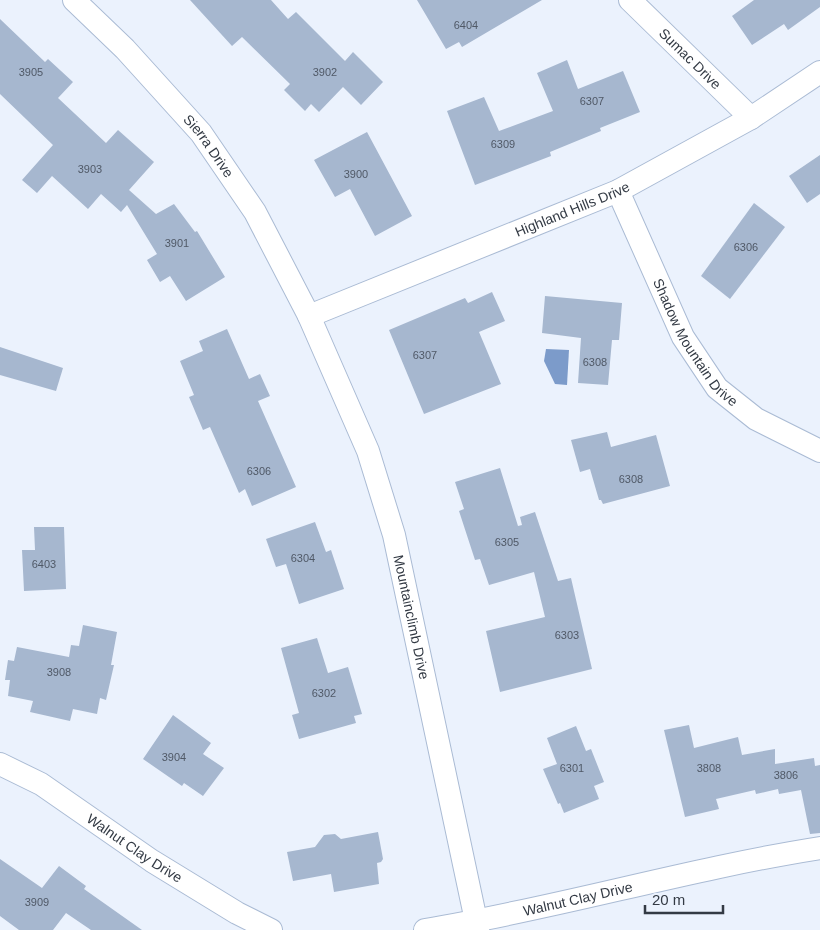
<svg xmlns="http://www.w3.org/2000/svg" width="820" height="930" viewBox="0 0 820 930" font-family="Arial,sans-serif">
<style>
.water{fill:#7c9bca}
.building{fill:#a6b7cf}
.lines{fill:none;stroke-linecap:round;stroke-linejoin:round}
.minor-casing{stroke:#aabbd4;stroke-width:24}
.minor{stroke:#fff;stroke-width:22}
.labels{text-anchor:middle;stroke-width:4.5;stroke-linejoin:round;paint-order:stroke}
.number-label{font-size:11px;fill:#505967}
.street-label{font-size:14px;fill:#333a44;stroke:#ebf2fd}
</style>
<rect width="100%" height="100%" fill="#ebf2fd"/>
<polygon class="water" points="546,349 569,350 567,385 555,384 544,361"/>
<g class="building">
<polygon points="190,0 271,0 288,19 296,12 345,61 353,52 383,82 361,105 343,87 319,112 311,104 305,111 284,90 290,84 242,37 232,46"/>
<polygon points="417,0 542,0 462,47 459,42 446,49"/>
<polygon points="754,0 820,0 820,7 788,30 784,24 752,45 732,16"/>
<polygon points="0,19 45,62 48,59 73,82 58,98 106,143 118,130 154,162 129,190 156,214 174,204 195,232 197,231 225,277 186,301 170,276 160,282 147,260 157,254 127,205 121,212 101,194 88,209 52,176 37,193 22,180 53,145 0,94"/>
<polygon points="567,60 578,89 623,71 640,112 600,128 601,131 550,152 551,156 475,185 447,111 484,97 499,131 553,111 537,73"/>
<polygon points="367,132 412,216 375,236 350,189 335,197 314,160"/>
<polygon points="820,155 820,194 807,203 789,176"/>
<polygon points="754,203 785,227 730,299 701,276"/>
<polygon points="492,292 505,321 479,332 501,384 424,414 389,330 465,298 468,303"/>
<polygon points="545,296 622,303 619,340 612,340 608,385 578,383 581,338 542,333"/>
<polygon points="227,329 249,379 260,374 270,396 258,401 296,487 252,506 245,489 239,493 210,427 203,430 189,397 194,395 180,361 203,351 199,341"/>
<polygon points="0,347 63,368 56,391 0,375"/>
<polygon points="607,432 611,447 656,435 670,486 603,504 601,500 599,500 590,469 580,472 571,440"/>
<polygon points="500,468 518,526 522,525 520,517 535,512 558,581 571,578 592,669 500,692 486,631 545,617 534,572 489,585 480,559 475,560 459,511 464,509 455,482"/>
<polygon points="315,522 326,552 331,550 344,589 299,604 286,564 276,567 266,539"/>
<polygon points="34,527 64,527 66,589 24,591 22,550 35,550"/>
<polygon points="83,625 117,632 111,665 114,665 106,700 100,698 97,714 73,709 70,721 30,712 33,701 8,696 10,680 5,680 8,660 14,661 17,647 69,657 71,645 79,646"/>
<polygon points="317,638 328,673 348,667 362,714 354,716 356,723 299,739 292,715 299,713 281,648"/>
<polygon points="173,715 211,743 203,754 224,768 203,796 184,783 182,786 143,759"/>
<polygon points="689,725 694,748 738,737 742,755 775,749 775,764 814,758 815,766 820,765 820,833 810,834 801,790 779,794 778,789 756,794 755,790 716,799 719,809 685,817 664,730"/>
<polygon points="576,726 586,751 591,749 604,782 594,786 599,799 564,813 560,803 558,804 543,769 557,764 547,738"/>
<polygon points="378,832 383,859 381,862 377,863 379,884 334,892 331,874 293,881 287,852 315,847 324,835 335,834 341,839"/>
<polygon points="0,859 42,888 59,866 86,886 84,889 142,930 91,930 66,913 53,930 19,930 0,916"/>
</g>
<g class="lines">
<defs>
<g id="minor">
<path id="s1" d="M74 0 125 49 201 133 255 212 309 316 368 451 394 535 478 930"/>
<path id="s2" d="M630 0 751 118"/>
<path id="s3" d="M618 191 683 337 717 388 756 419 820 451"/>
<path id="s4" d="M309 316 618 191 751 118 820 72"/>
<path id="s5" d="M0 764 41 784 152 861 237 913 271 930"/>
<path id="s6" d="M425 930C558 908 687 869 820 848"/>
</g>
</defs>
<use href="#minor" class="minor-casing"/>
<use href="#minor" class="minor"/>
</g>
<g class="labels">
<g class="number-label">
<text x="466" y="29">6404</text>
<text x="31" y="76">3905</text>
<text x="325" y="76">3902</text>
<text x="592" y="105">6307</text>
<text x="503" y="148">6309</text>
<text x="90" y="173">3903</text>
<text x="356" y="178">3900</text>
<text x="177" y="247">3901</text>
<text x="746" y="251">6306</text>
<text x="425" y="359">6307</text>
<text x="595" y="366">6308</text>
<text x="259" y="475">6306</text>
<text x="631" y="483">6308</text>
<text x="507" y="546">6305</text>
<text x="303" y="562">6304</text>
<text x="44" y="568">6403</text>
<text x="567" y="639">6303</text>
<text x="59" y="676">3908</text>
<text x="324" y="697">6302</text>
<text x="174" y="761">3904</text>
<text x="572" y="772">6301</text>
<text x="709" y="772">3808</text>
<text x="786" y="779">3806</text>
<text x="37" y="906">3909</text>
</g>
<g class="street-label">
<text dy="5" stroke="none"><textPath href="#s2" startOffset="84">Sumac Drive</textPath></text>
<text dy="5" stroke="none"><textPath href="#s1" startOffset="199">Sierra Drive</textPath></text>
<text dy="5" stroke="none"><textPath href="#s4" startOffset="284">Highland Hills Drive</textPath></text>
<text dy="5" stroke="none"><textPath href="#s3" startOffset="171">Shadow Mountain Drive</textPath></text>
<text dy="5" stroke="none"><textPath href="#s1" startOffset="716">Mountainclimb Drive</textPath></text>
<text dy="5" stroke="none"><textPath href="#s5" startOffset="159">Walnut Clay Drive</textPath></text>
<text dy="5" stroke="none"><textPath href="#s6" startOffset="156">Walnut Clay Drive</textPath></text>
</g>
</g>
<path d="M645 905v8h78v-8" fill="none" stroke="#333a44" stroke-width="2.5"/>
<text x="652" y="905" font-size="15" fill="#333a44" stroke="#ebf2fd" stroke-width="4" paint-order="stroke">20 m</text>
</svg>
